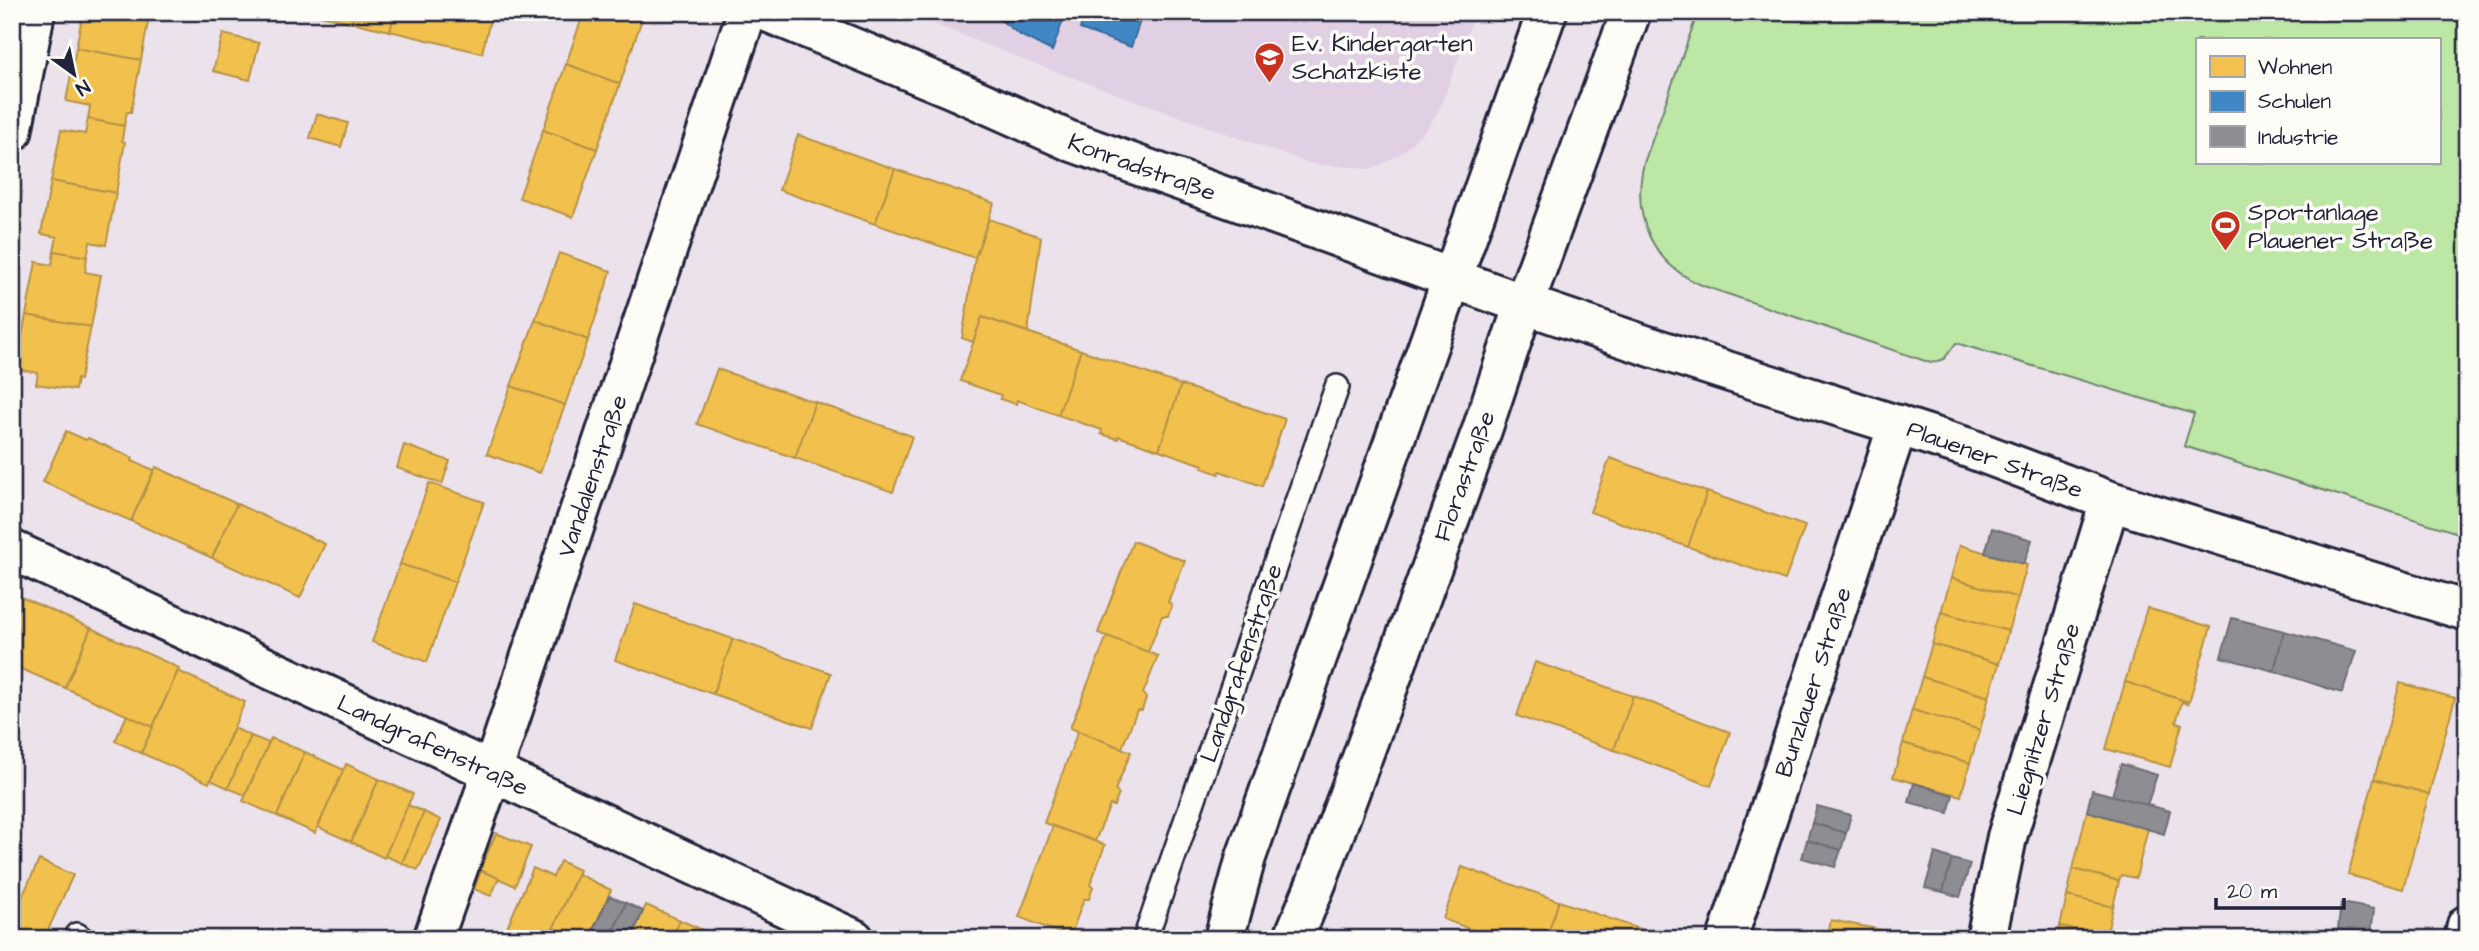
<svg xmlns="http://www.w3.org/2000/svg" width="2479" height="951" viewBox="0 0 2479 951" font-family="'Architects Daughter',sans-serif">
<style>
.built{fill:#e1cfe3}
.green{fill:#bce7a4;stroke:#6f8470;stroke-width:2;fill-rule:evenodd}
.homes{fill:#f2c14e;stroke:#b49148;stroke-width:2}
.schools{fill:#3f88c5;stroke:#36699c;stroke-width:2}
.industry{fill:#8d8d92;stroke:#6d6d78;stroke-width:2}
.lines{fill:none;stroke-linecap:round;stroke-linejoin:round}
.service-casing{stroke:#22223b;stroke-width:28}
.minor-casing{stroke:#22223b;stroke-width:44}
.tertiary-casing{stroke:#22223b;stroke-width:44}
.secondary-casing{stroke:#22223b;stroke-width:44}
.service{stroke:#fdfcf7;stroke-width:23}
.minor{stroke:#fdfcf7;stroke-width:38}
.tertiary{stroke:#fdfcf7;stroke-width:38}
.secondary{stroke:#fdfcf7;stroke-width:38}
.labels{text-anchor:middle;stroke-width:7;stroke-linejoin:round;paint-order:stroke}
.poi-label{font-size:24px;fill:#22223b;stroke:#fdfcf7;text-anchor:start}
.street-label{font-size:24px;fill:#22223b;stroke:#fdfcf7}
</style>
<rect width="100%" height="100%" fill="#ece2eb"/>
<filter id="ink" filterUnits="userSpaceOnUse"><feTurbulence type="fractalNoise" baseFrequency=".0143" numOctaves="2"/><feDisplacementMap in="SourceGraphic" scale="14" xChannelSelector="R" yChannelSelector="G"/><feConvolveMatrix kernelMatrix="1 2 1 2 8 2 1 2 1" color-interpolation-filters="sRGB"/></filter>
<g filter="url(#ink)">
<polygon class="built" points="904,12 1475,12 1440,108 1428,127 1403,152 1373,169 1311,164 1024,60"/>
<path class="green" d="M1698 12H2467V536L2184 446 2194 414 1956 343 1944 359 1931 363 1704 286C1652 265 1631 216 1644 163ZM2197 40H2439V163H2197Z"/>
<g class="homes">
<polygon points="83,12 150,12 141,60 76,48"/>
<polygon points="307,12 395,12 390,31"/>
<polygon points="395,12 492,12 482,53 390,31"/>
<polygon points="584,12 633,12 643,16 620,84 566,64"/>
<polygon points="223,34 259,43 250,80 213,71"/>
<polygon points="76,48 141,60 131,112 127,112 124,126 88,119 90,106 66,101"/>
<polygon points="566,64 620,84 597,149 543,130"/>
<polygon points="317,114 348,123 341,147 310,138"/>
<polygon points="88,119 124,126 122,141 125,142 116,193 51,181 61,130 85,134"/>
<polygon points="543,130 597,149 573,217 519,198"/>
<polygon points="798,135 895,169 875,224 779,190"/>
<polygon points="895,169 994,203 975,258 875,224"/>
<polygon points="51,181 116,193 106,245 90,242 87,257 54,251 57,237 41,234"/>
<polygon points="989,219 1041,237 1028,332 982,317 973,342 962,338 975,258"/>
<polygon points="54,251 87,257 85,272 101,275 91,327 26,315 36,262 52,265"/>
<polygon points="559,253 611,271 588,340 535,320"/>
<polygon points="26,315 91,327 80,380 77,379 75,390 36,384 38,373 16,369"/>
<polygon points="982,317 1081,350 1058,415 1017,400 1016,404 1000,399 1001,395 960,381"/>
<polygon points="535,320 588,340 565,405 511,386"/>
<polygon points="1081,350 1181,385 1159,450 1118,436 1118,439 1101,434 1102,430 1058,415"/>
<polygon points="717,369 815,402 795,458 697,424"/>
<polygon points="1181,385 1285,419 1262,486 1220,471 1219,474 1202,468 1203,465 1159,450"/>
<polygon points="511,386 565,405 540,473 487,454"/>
<polygon points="815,402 912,436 893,492 795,458"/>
<polygon points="66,431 86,440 88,438 133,458 132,461 154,470 131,521 43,482"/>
<polygon points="404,445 450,461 442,484 397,468"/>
<polygon points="1610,458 1707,492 1688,547 1590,512"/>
<polygon points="156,467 237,504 212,558 131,521"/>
<polygon points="429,483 484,502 455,582 400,564"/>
<polygon points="1707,492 1805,526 1785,580 1688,547"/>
<polygon points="237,504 325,544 300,598 212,558"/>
<polygon points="1133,541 1185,561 1168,602 1172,605 1168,616 1162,616 1148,652 1098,633"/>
<polygon points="1960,545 2027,565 2018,598 1951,578"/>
<polygon points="400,564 455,582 427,662 372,642"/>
<polygon points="1951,578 2018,598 2008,631 1941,612"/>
<polygon points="12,593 91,628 65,688 12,665"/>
<polygon points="635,604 733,639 713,694 615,660"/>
<polygon points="2147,608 2211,627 2189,702 2125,682"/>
<polygon points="1941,612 2008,631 1999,664 1932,644"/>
<polygon points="91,628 179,668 153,727 65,688"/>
<polygon points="1107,636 1158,656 1143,694 1146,698 1142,710 1137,710 1122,748 1070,728"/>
<polygon points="733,639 831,673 812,728 713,694"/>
<polygon points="1932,644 1999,664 1989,697 1922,677"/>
<polygon points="1535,662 1633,696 1614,750 1517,716"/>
<polygon points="178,671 245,702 209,783 141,753"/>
<polygon points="1922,677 1989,697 1980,730 1912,710"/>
<polygon points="2125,682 2189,702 2188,704 2182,702 2176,722 2182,724 2170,767 2106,749"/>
<polygon points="2400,683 2455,698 2429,794 2374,779"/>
<polygon points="1633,696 1730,732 1711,786 1614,750"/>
<polygon points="1912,710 1980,730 1970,763 1903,743"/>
<polygon points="127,715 153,727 141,753 115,741"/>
<polygon points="234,728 251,736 228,788 211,780"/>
<polygon points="1078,731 1131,752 1115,790 1119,794 1114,806 1110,805 1095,841 1044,823"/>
<polygon points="251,736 269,743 245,795 228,788"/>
<polygon points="271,738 305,752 277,816 243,801"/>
<polygon points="1903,743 1970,763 1961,796 1893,777"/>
<polygon points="305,752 344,770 315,833 277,816"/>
<polygon points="346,764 379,779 351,842 318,827"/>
<polygon points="379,779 413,794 384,858 351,842"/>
<polygon points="2374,779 2429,794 2403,889 2348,875"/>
<polygon points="408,805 424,812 402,863 385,856"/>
<polygon points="2087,811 2148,828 2136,878 2121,875 2119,881 2073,869"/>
<polygon points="424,812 441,820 418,870 402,863"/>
<polygon points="1053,826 1105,845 1090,885 1093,887 1089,899 1084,899 1070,937 1019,917"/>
<polygon points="496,833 531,847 515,886 480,870"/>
<polygon points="39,860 73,875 44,939 12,939 12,919"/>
<polygon points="560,861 579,870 549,939 520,939 505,932 533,868 553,877"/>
<polygon points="1462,867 1559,901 1546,939 1497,939 1443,919"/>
<polygon points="2073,869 2119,881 2113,907 2067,896"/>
<polygon points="481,871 499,878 491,896 474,889"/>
<polygon points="578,874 611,890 589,939 552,939 549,938"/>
<polygon points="2067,896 2113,907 2106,937 2060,926"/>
<polygon points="1559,901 1657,935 1655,939 1546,939"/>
<polygon points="646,905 680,920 672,939 631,939"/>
<polygon points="680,920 714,935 712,939 672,939"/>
<polygon points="1831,920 1887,931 1885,939 1827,939"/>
<polygon points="2060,926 2106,937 2106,939 2057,939"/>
<polygon points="2342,929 2390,936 2390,939 2340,939"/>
</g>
<g class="schools">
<polygon points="990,12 1066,12 1052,51 1020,35"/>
<polygon points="1085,12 1143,12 1131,47 1080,29"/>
</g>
<g class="industry">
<polygon points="1992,528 2032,540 2024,564 1985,553"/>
<polygon points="2232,618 2284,631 2274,671 2221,657"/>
<polygon points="2284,631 2356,651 2342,693 2274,671"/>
<polygon points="2121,764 2157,775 2147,805 2112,796"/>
<polygon points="1914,783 1953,795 1948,813 1909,802"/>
<polygon points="2092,790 2170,811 2164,834 2087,811"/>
<polygon points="1817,806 1851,815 1846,833 1812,823"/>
<polygon points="1812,823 1846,833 1841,850 1807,840"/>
<polygon points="1807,840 1841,850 1835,867 1802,858"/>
<polygon points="1935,853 1952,859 1943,892 1925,888"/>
<polygon points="1952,859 1970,864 1960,897 1943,892"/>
<polygon points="609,896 626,903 610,939 595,939 590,937"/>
<polygon points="626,903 643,911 631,939 610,939"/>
<polygon points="2341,903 2374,909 2371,934 2338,929"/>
</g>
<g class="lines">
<defs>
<g id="service">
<polyline points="77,935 82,939"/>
<polyline points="1145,939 1337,387"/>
</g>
<g id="minor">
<polyline points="12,132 35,12"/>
<polyline points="1524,304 1645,345 1969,448 2110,501 2467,611"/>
<polyline points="12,550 854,939"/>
<polyline points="433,939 492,772 747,12"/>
<polyline points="1727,939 1898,425"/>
<polyline points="1986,939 2007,837 2110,501"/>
<polyline points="2464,939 2467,925"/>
</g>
<polyline id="tertiary" points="767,12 953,89 1070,141 1524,304"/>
<g id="secondary">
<polyline points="1224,939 1246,857 1547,12"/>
<polyline points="1293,939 1317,881 1482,430 1524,304 1631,12"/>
</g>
</defs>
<use href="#service" class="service-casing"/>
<use href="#minor" class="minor-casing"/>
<use href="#tertiary" class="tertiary-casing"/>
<use href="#secondary" class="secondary-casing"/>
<use href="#service" class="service"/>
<use href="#minor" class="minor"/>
<use href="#tertiary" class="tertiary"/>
<use href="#secondary" class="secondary"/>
</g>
</g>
<defs>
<symbol id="school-pin" viewBox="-11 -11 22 30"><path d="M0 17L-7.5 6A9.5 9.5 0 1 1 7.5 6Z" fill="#c8321e" stroke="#fdfcf7"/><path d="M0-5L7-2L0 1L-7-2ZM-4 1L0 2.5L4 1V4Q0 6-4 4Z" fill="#fff"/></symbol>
<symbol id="stadium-pin" viewBox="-11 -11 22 30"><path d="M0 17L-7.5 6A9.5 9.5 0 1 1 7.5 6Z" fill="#c8321e" stroke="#fdfcf7"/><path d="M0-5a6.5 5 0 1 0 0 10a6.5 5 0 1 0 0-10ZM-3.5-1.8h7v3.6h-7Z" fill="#fff"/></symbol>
</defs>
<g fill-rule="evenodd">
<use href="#school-pin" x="1252" y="40" width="35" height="47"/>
<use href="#stadium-pin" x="2208" y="208" width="35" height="47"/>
</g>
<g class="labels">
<g class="poi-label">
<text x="1292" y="51">Ev. Kindergarten<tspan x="1292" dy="28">Schatzkiste</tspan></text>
<text x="2248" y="220">Sportanlage<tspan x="2248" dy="28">Plauener Straße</tspan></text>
</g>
<g class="street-label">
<text transform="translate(1142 167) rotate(20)" y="8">Konradstraße</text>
<text transform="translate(1995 459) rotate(20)" y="8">Plauener Straße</text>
<text transform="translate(592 476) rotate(-71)" y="8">Vandalenstraße</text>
<text transform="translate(1464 476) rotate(-70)" y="8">Florastraße</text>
<text transform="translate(1241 663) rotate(-71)" y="8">Landgrafenstraße</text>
<text transform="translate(1813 682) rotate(-72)" y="8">Bunzlauer Straße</text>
<text transform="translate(2043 719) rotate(-73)" y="8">Liegnitzer Straße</text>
<text transform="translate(433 745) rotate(25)" y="8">Landgrafenstraße</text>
</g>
</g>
<rect width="2479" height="951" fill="none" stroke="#fdfcf7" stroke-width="42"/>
<rect x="21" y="21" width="2437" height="909" fill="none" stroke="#22223b" stroke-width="2.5" filter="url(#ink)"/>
<rect x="2196" y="38" width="245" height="126" fill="#fdfcf7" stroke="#a5a5ac" stroke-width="2"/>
<rect x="2210" y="56" width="35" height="21" fill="#f2c14e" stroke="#a5a5ac" stroke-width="2"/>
<text x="2258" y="74" font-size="21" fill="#22223b">Wohnen</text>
<rect x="2210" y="91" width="35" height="21" fill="#3f88c5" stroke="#a5a5ac" stroke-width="2"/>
<text x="2258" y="108" font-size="21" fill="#22223b">Schulen</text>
<rect x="2210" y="126" width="35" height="21" fill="#8d8d92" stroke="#a5a5ac" stroke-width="2"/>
<text x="2258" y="144" font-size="21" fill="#22223b">Industrie</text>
<g transform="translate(74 74) rotate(147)" stroke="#fdfcf7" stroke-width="5" paint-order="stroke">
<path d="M0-5L12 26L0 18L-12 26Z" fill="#22223b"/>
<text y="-10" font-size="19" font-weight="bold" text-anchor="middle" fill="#22223b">N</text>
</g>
<path d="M2216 898v10h128v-10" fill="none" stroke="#22223b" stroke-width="3.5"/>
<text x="2227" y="898" font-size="21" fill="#22223b" stroke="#fdfcf7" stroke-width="5" paint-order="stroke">20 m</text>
</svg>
